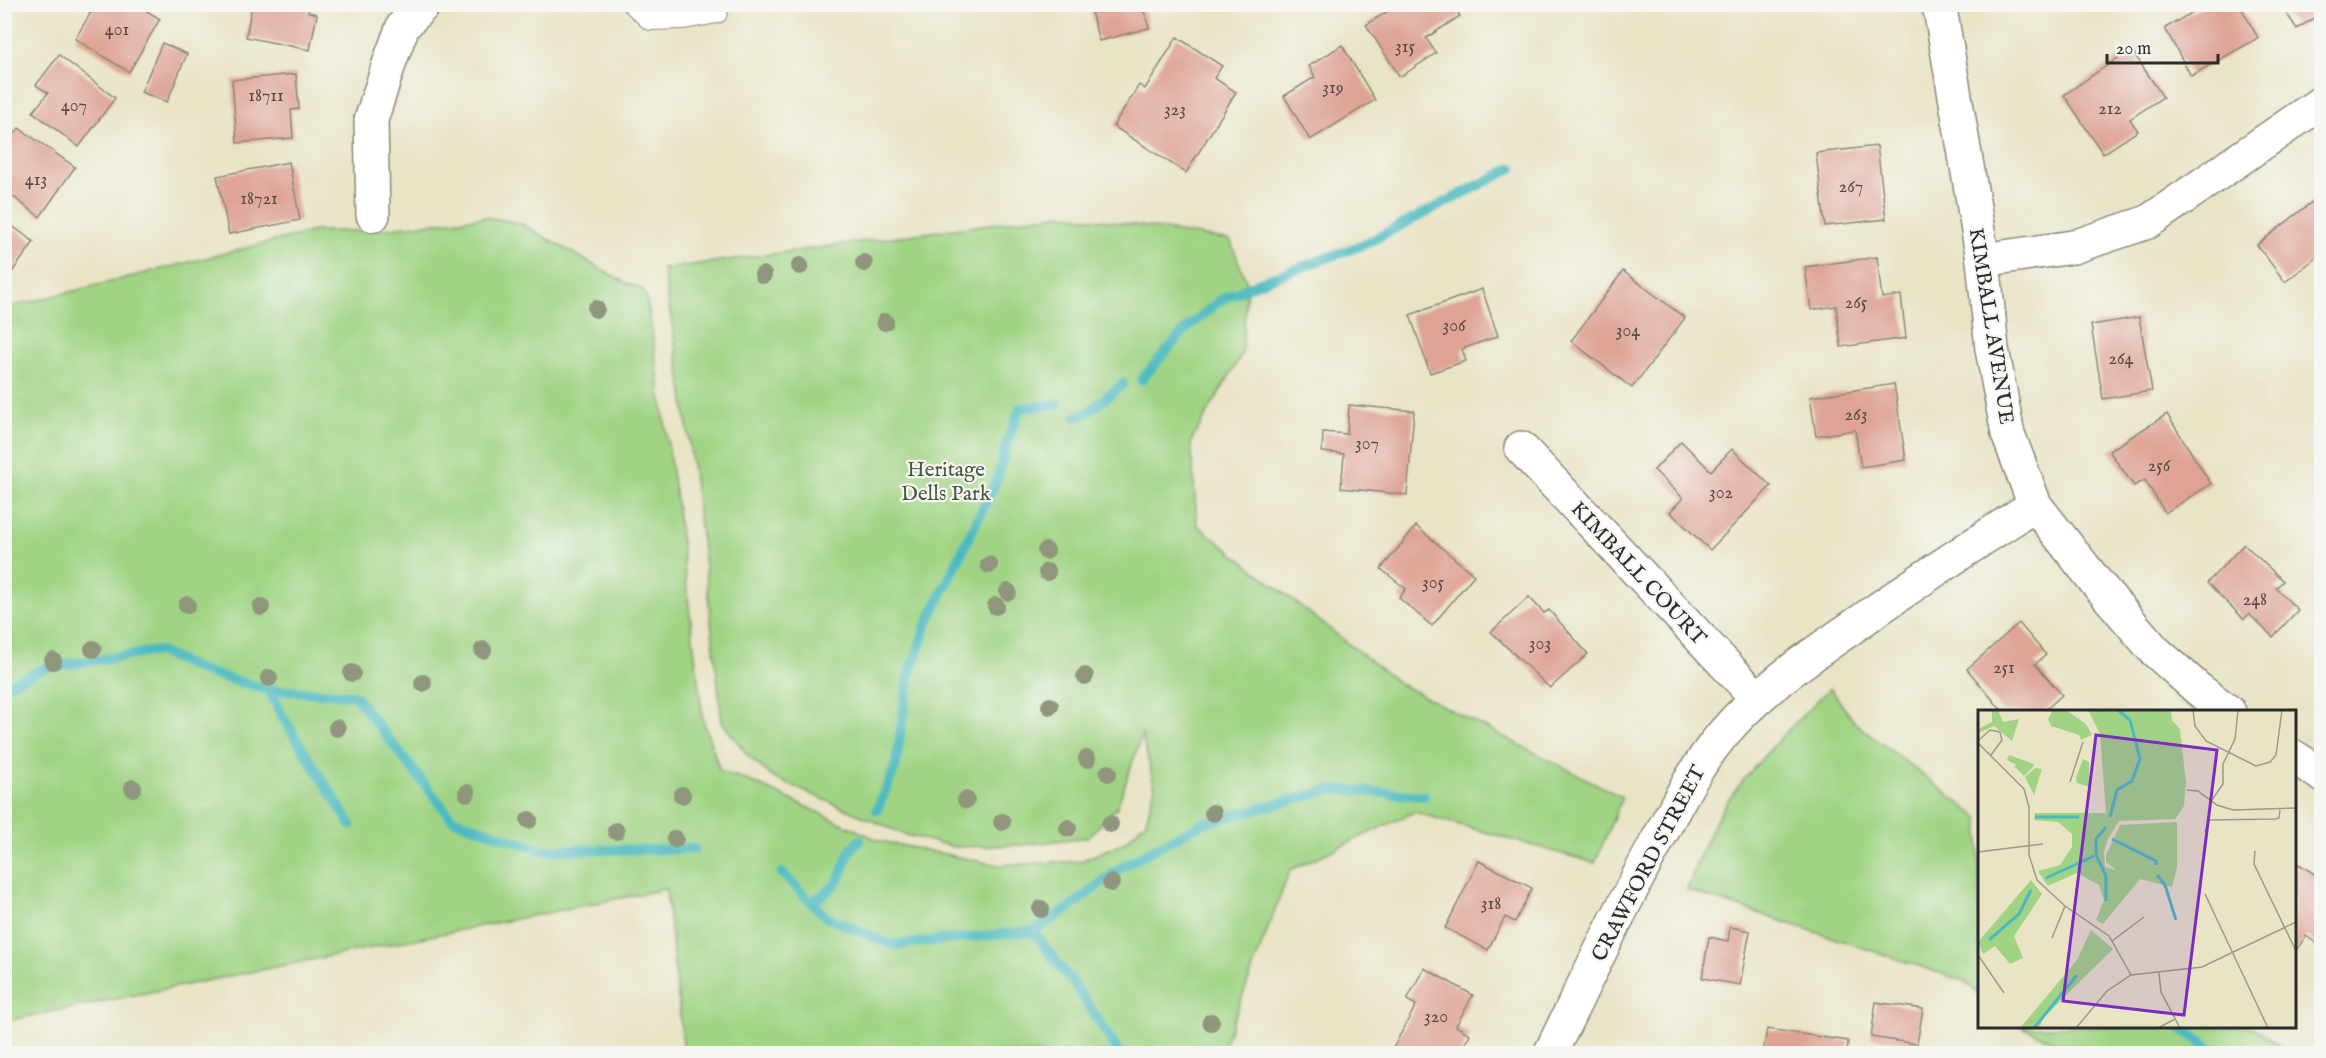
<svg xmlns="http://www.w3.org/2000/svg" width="2326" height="1058" viewBox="0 0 2326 1058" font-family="'IM FELL English',serif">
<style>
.green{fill:#a0d484;stroke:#668058;stroke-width:1.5}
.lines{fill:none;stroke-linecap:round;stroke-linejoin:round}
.stream{stroke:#4bbac0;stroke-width:10}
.building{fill:#dea394}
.lane-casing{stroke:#8a8878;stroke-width:22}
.street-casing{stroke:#8a8878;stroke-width:36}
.lane{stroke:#fff;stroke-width:20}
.street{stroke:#fff;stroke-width:33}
.tree{fill:#90957d}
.labels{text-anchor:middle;stroke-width:4.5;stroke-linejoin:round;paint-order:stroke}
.number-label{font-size:18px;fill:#584945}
.street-label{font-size:21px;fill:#2b2b2b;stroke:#f6f6f2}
.park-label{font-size:21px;fill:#485541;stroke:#f6f6f2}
.inset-river{fill:none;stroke:#4bbac0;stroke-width:3}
.inset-road{fill:none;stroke:#9d9a88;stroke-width:1.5}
.view{fill:#7b2cbf;fill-opacity:0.15;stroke:#7b2cbf;stroke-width:3}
.inset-edge{fill:none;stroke:#2b2b2b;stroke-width:3}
</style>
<rect width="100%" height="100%" fill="#f6f6f2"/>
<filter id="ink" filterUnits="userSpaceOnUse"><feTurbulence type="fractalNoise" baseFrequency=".0167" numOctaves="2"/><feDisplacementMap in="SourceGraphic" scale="12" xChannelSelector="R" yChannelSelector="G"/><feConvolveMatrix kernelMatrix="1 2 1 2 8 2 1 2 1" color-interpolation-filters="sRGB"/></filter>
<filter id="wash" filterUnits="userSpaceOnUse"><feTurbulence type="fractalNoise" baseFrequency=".008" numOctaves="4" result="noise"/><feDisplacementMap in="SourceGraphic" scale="24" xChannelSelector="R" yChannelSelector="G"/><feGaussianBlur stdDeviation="1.35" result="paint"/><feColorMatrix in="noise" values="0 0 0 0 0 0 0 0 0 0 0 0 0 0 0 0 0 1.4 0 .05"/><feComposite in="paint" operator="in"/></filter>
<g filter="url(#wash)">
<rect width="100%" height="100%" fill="#e9e4c6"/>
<g class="green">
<polygon points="1063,214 1230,240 1247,283 1242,354 1191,441 1197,525 1400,684 1622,797 1595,863 1414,812 1290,870 1221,1053 684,1053 666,889 5,1021 5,308 314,231 365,231 485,217 520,223 624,282 642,289 647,299 675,493 703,720 720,771 757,784 880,841 998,865 1081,861 1125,842 1146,821 1155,788 1142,735 1117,807 1088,837 1022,845 955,847 906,835 774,778 749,757 722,722 705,566 682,386 663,269"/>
<path d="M1830 688 1855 723 1979 818V995L1964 981 1687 890C1696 863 1713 820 1730 798 1759 758 1795 723 1830 688Z"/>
<polygon points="2022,1027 2253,1027 2289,1053 2080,1053"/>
</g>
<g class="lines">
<g class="stream">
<polyline points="1141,380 1185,330 1220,300 1258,283 1365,244 1512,168"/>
<polyline points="1076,417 1087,413 1123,384"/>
<polyline points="4,686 48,667 158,651 202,671 269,690 354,695 452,819 541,850 694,849"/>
<polyline points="269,690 282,716 351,825"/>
<polyline points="877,810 895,768 909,677 926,626 997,479 1008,439 1020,408 1057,404"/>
<polyline points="782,873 826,917 892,945 1033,931 1069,908 1123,866 1201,824 1333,789 1424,796"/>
<path d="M811 902C821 896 835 888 840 877 849 859 843 855 860 840"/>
<polyline points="1033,931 1079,991 1120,1054"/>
<polyline points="2178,1026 2219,1054"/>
</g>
</g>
<g id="blocks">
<g class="building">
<polygon points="85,4 136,4 160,19 129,72 75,39 93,9"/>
<polygon points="252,4 310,4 308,12 317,14 310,50 246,37"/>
<polygon points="1089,4 1142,4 1149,28 1099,41"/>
<polygon points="1388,4 1452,4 1460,16 1426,38 1436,53 1400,77 1366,25 1391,9"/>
<polygon points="2207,4 2239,4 2258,38 2191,76 2165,28"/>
<polygon points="2280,4 2322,4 2322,13 2297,29"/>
<polygon points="1177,37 1222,66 1214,78 1236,92 1186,173 1113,126 1139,85 1145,89"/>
<polygon points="162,43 187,54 167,102 141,92"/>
<polygon points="1342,45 1375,100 1310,140 1284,96 1315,77 1309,66"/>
<polygon points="2131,49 2163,97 2130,119 2138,131 2103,154 2064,95"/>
<polygon points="59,55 115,98 79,147 33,112 48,93 36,85"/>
<polygon points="296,74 299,109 291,110 293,138 237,143 232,80"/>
<polygon points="19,128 75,167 40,217 4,190 4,149"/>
<polygon points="1877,146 1886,219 1825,226 1816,153"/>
<polygon points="289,162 300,220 229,234 217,176"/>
<polygon points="2322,194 2322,263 2317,257 2285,282 2257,245"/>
<polygon points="4,220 34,242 4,283"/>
<polygon points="1877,257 1882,298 1901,295 1906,338 1841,347 1836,306 1811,310 1805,267"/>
<polygon points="1623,271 1685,318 1632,388 1571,341"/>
<polygon points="1482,289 1498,336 1462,349 1466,361 1430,373 1410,315"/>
<polygon points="2139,317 2152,391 2103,399 2091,325"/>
<polygon points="1894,384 1906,460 1861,467 1855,430 1816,436 1810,397"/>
<polygon points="1349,405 1414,411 1407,495 1341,488 1344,454 1322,452 1323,432 1347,434"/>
<polygon points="2167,414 2211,484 2165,513 2145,480 2134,486 2109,451"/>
<polygon points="1681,441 1711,471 1732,449 1771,486 1710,550 1670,512 1683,498 1654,470"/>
<polygon points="1416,526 1474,575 1432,626 1399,598 1406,589 1381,569"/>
<polygon points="2244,544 2283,581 2276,588 2298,610 2273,637 2249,614 2244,619 2207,583"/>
<polygon points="1529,597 1544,613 1549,610 1588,654 1550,688 1491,632"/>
<polygon points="2019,623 2046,655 2035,664 2062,695 2043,712 2003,712 1967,669"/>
<polygon points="1479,861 1532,888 1515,922 1505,917 1488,950 1445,928"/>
<polygon points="2299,864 2322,879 2322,947 2306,936 2294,953 2294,872"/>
<polygon points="1730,927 1750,931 1740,985 1702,978 1709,937 1728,941"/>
<polygon points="1424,968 1473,995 1456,1026 1470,1034 1460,1054 1390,1054 1416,1005 1407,1000"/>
<polygon points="1876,1002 1923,1009 1917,1044 1871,1037"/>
<polygon points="1767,1029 1848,1041 1847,1054 1763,1054"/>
</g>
</g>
</g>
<g filter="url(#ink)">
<use href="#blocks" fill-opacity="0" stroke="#8a8878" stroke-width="1.5"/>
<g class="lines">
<defs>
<polyline id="lane" points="633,4 650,20 684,19 717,13"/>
<g id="street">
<polyline points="1938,4 1941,14 1983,260 1992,349 2008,434 2035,505 2095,581 2154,650 2198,689 2229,712"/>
<polyline points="373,215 371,120 391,58 403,26 424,4"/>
<polyline points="1983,260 2073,247 2148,222 2322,102"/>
<polyline points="1521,448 1757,698"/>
<polyline points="2294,757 2322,775"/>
<path d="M1550 1054C1584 984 1617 915 1654 847 1675 808 1693 770 1722 735 1759 691 1807 658 1854 626 1913 584 1974 544 2035 505"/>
</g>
</defs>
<use href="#lane" class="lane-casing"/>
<use href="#street" class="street-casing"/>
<use href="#lane" class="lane"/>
<use href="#street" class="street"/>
</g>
<g class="tree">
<circle cx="864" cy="263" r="9"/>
<circle cx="800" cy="266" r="9"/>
<circle cx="763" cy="275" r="9"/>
<circle cx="596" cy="309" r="9"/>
<circle cx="885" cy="322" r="9"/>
<circle cx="1046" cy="551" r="9"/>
<circle cx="989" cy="565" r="9"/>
<circle cx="1047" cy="572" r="9"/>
<circle cx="1008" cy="592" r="9"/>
<circle cx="187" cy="605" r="9"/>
<circle cx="996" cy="606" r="9"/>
<circle cx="261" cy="607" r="9"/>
<circle cx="93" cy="649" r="9"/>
<circle cx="483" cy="650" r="9"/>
<circle cx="53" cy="661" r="9"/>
<circle cx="352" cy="673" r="9"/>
<circle cx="1085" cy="676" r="9"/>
<circle cx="269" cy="678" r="9"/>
<circle cx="423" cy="683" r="9"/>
<circle cx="1050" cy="706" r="9"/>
<circle cx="337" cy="728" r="9"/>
<circle cx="1087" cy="759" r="9"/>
<circle cx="1108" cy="773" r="9"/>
<circle cx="133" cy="788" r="9"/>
<circle cx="467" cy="793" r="9"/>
<circle cx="682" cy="795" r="9"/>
<circle cx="966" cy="800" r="9"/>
<circle cx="1213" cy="813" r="9"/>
<circle cx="529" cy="820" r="9"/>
<circle cx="1002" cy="822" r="9"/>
<circle cx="1110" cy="824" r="9"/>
<circle cx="1068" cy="828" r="9"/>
<circle cx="616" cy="831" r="9"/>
<circle cx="675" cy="839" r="9"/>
<circle cx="1111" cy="883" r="9"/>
<circle cx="1041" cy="909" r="9"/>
<circle cx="1211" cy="1022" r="9"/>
</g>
</g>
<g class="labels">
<g class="number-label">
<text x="117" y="35">401</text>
<text x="1405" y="52">315</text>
<text x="1333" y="93">319</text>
<text x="266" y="101">18711</text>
<text x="74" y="111">407</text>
<text x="2110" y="114">212</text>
<text x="1175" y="115">323</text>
<text x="36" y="185">413</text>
<text x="1851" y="192">267</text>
<text x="259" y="204">18721</text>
<text x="1856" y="308">265</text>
<text x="1454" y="331">306</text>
<text x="1628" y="336">304</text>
<text x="2121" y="364">264</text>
<text x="1856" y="420">263</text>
<text x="1367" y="449">307</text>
<text x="2159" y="471">256</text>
<text x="1721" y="498">302</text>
<text x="1433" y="588">305</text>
<text x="2255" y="605">248</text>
<text x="1540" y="649">303</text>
<text x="2004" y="673">251</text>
<text x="1491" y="909">318</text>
<text x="1436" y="1022">320</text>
</g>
<g class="street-label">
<text transform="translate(1992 326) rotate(81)" y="7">KIMBALL AVENUE</text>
<text transform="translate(1639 573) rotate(47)" y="7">KIMBALL COURT</text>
<text transform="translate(1648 863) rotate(-62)" y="7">CRAWFORD STREET</text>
</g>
<g class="park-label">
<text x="946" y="476">Heritage<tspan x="946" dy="24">Dells Park</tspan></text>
</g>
</g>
<g transform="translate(1978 710)">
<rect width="318" height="318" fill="#e9e4c6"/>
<path d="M14 0H20L25 12 41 9 34 31 16 16 0 23V19L14 12ZM75 0H88L108 14 114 25 103 30 101 25 73 16 70 9ZM110 0H193L194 10 202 19 208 73 206 96 197 109 141 111 130 129 126 142 127 157 138 160 128 152V145L142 115 199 112V158L194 177 162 169 125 214 118 210 126 190 121 175 99 163 70 176 65 169 60 161 82 155 94 137V124L80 112 56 110 57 103H128L122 24ZM31 45 56 54 55 57 46 66 36 56 39 55 29 50ZM105 49 111 52V77L99 73 98 68ZM57 58 64 59 56 85 47 67ZM53 170 64 184 36 226 45 248 32 254 17 236 5 244 0 232ZM113 220 135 239 66 307 61 318H42L99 250Z" fill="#a0d484"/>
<path class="inset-river" d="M57 107H101M132 107 139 80 154 71 162 49 152 10 140 0M134 129 178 151V155M179 165 187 175 198 210M68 168 116 146M128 191V166L118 145V129L128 117M11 230 41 204 53 180M56 318 99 265"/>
<path class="inset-road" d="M215 0 217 16 228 31 278 56 292 52 298 45 304 0M0 31 12 20 22 22 24 30 13 45M0 33 46 79 51 97V145L59 170 87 196 131 226 153 265M92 72 105 32M209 80 220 81 239 95 255 100 318 98M234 90 245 74V54L257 29 260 0M227 122 231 110 297 109 301 108 302 100M277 141 276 154 318 241M0 142 65 134M227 184 290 318M74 228 87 196M134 231 166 207M0 245 26 283M181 263 183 282 202 318M98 318 129 281 153 265 224 257 318 212M180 318 197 309"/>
<path class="view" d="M118 25 239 40 206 305 85 291Z"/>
<rect width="318" height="318" class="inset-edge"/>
</g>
<rect width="2326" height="1058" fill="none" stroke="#f6f6f2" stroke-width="24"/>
<path d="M2107 54v9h111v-9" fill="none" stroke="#2b2b2b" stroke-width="3"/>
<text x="2116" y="54" font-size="18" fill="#2b2b2b" stroke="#f6f6f2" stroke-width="4.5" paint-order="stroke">20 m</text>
</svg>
